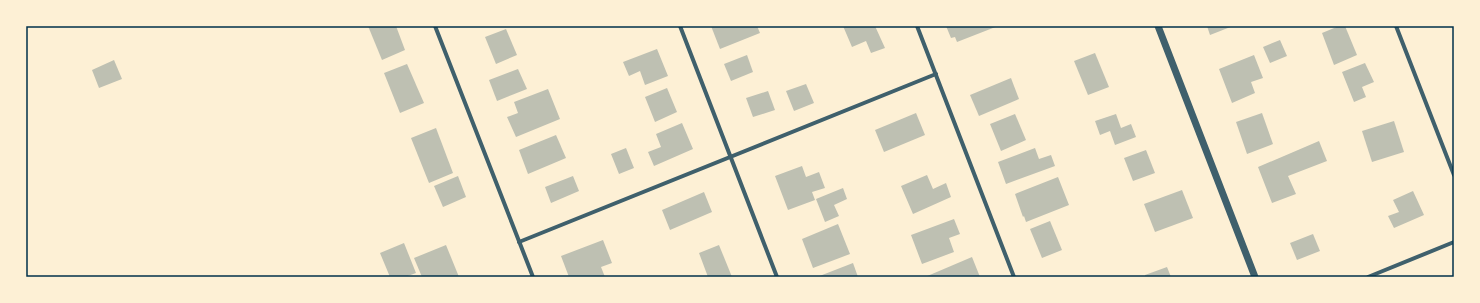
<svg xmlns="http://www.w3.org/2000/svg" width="1480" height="303" viewBox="0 0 1480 303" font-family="'Noto Sans',sans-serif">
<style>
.building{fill:#bec0b2}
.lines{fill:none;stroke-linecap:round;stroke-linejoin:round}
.minor{stroke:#3f606c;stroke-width:4}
.tertiary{stroke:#3f606c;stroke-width:7}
.neatline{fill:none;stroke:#003049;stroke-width:1.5}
</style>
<rect width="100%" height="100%" fill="#fdf0d5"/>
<g class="building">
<polygon points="368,26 396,26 405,50 382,60"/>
<polygon points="711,26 757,26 760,33 720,49"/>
<polygon points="843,26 875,26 885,48 871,53 866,41 852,47"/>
<polygon points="946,26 998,26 957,42 955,37 951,38"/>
<polygon points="1207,26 1233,26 1210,35"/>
<polygon points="1339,26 1345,26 1357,55 1334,65 1322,33"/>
<polygon points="506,29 517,55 496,64 485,37"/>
<polygon points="1280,40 1287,56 1270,63 1263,47"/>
<polygon points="657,49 668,76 645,85 640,71 629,76 623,62"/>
<polygon points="1095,53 1109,87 1088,95 1074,61"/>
<polygon points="747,55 753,72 731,81 724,64"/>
<polygon points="1254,55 1263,78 1251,82 1255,93 1232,103 1219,69"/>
<polygon points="114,60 122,79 99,88 92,70"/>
<polygon points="1365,63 1374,82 1362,87 1366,97 1354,102 1342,72"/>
<polygon points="407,64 424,103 400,113 384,73"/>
<polygon points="518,69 527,89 497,101 489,80"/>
<polygon points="1011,78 1019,99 979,116 970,95"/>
<polygon points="806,84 814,103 794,111 786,91"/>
<polygon points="667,88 677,112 655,122 645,97"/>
<polygon points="548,89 560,119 516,137 507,117 518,113 514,102"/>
<polygon points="768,91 775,110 753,117 746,98"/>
<polygon points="916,113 925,135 884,152 875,130"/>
<polygon points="1262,113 1273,144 1247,154 1236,122"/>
<polygon points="1015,114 1026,140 1001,151 990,124"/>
<polygon points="1116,114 1121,128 1131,124 1136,137 1115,145 1110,131 1100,135 1095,121"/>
<polygon points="1394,121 1404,152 1372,162 1362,131"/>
<polygon points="682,123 693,149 654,166 648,152 661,147 656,134"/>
<polygon points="436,128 453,173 429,183 411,138"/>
<polygon points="556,135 566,158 528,174 519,150"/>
<polygon points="1319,141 1327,161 1288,176 1296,194 1272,203 1258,167"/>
<polygon points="626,148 634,168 619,174 611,154"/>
<polygon points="1035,148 1039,159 1051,155 1055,166 1006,184 998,162"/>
<polygon points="1146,150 1155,173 1133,181 1124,158"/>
<polygon points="802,166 806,177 819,172 825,188 812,192 815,200 788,210 775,176"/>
<polygon points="927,175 933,189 946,183 951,197 913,214 901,186"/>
<polygon points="458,176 466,197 443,207 434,186"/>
<polygon points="573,176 579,191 551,203 545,187"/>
<polygon points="1058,177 1069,205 1026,222 1024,216 1023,217 1015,194"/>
<polygon points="843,188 847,199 834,205 839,216 825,222 816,199"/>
<polygon points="1182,190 1193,218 1155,232 1144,204"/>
<polygon points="1413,191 1424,215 1394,228 1388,216 1399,212 1393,200"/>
<polygon points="704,192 712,212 670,230 662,210"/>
<polygon points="954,219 960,234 949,238 954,252 922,264 911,235"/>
<polygon points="1050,221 1062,250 1042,258 1030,229"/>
<polygon points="838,224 850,254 813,268 802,239"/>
<polygon points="1313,234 1320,251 1297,260 1290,243"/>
<polygon points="603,240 612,263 601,267 605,277 569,277 561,256"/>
<polygon points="404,243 416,273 405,277 390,277 380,253"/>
<polygon points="446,245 459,277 422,277 414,258"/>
<polygon points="719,245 732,277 708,277 699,253"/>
<polygon points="972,257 980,277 925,277"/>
<polygon points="853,263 858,277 817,277"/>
<polygon points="1167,267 1171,277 1145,277 1145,275"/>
</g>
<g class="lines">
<g class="minor">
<polyline points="435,26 533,277"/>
<polyline points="680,26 777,277"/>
<polyline points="917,26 1014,277"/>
<polyline points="1396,26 1454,175"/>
<polyline points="519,242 936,74"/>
<polyline points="1368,277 1454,242"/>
</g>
<polyline class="tertiary" points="1158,26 1255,277"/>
</g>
<rect width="1480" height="303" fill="none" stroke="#fdf0d5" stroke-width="54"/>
<rect x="27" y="27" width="1426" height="249" class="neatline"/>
</svg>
